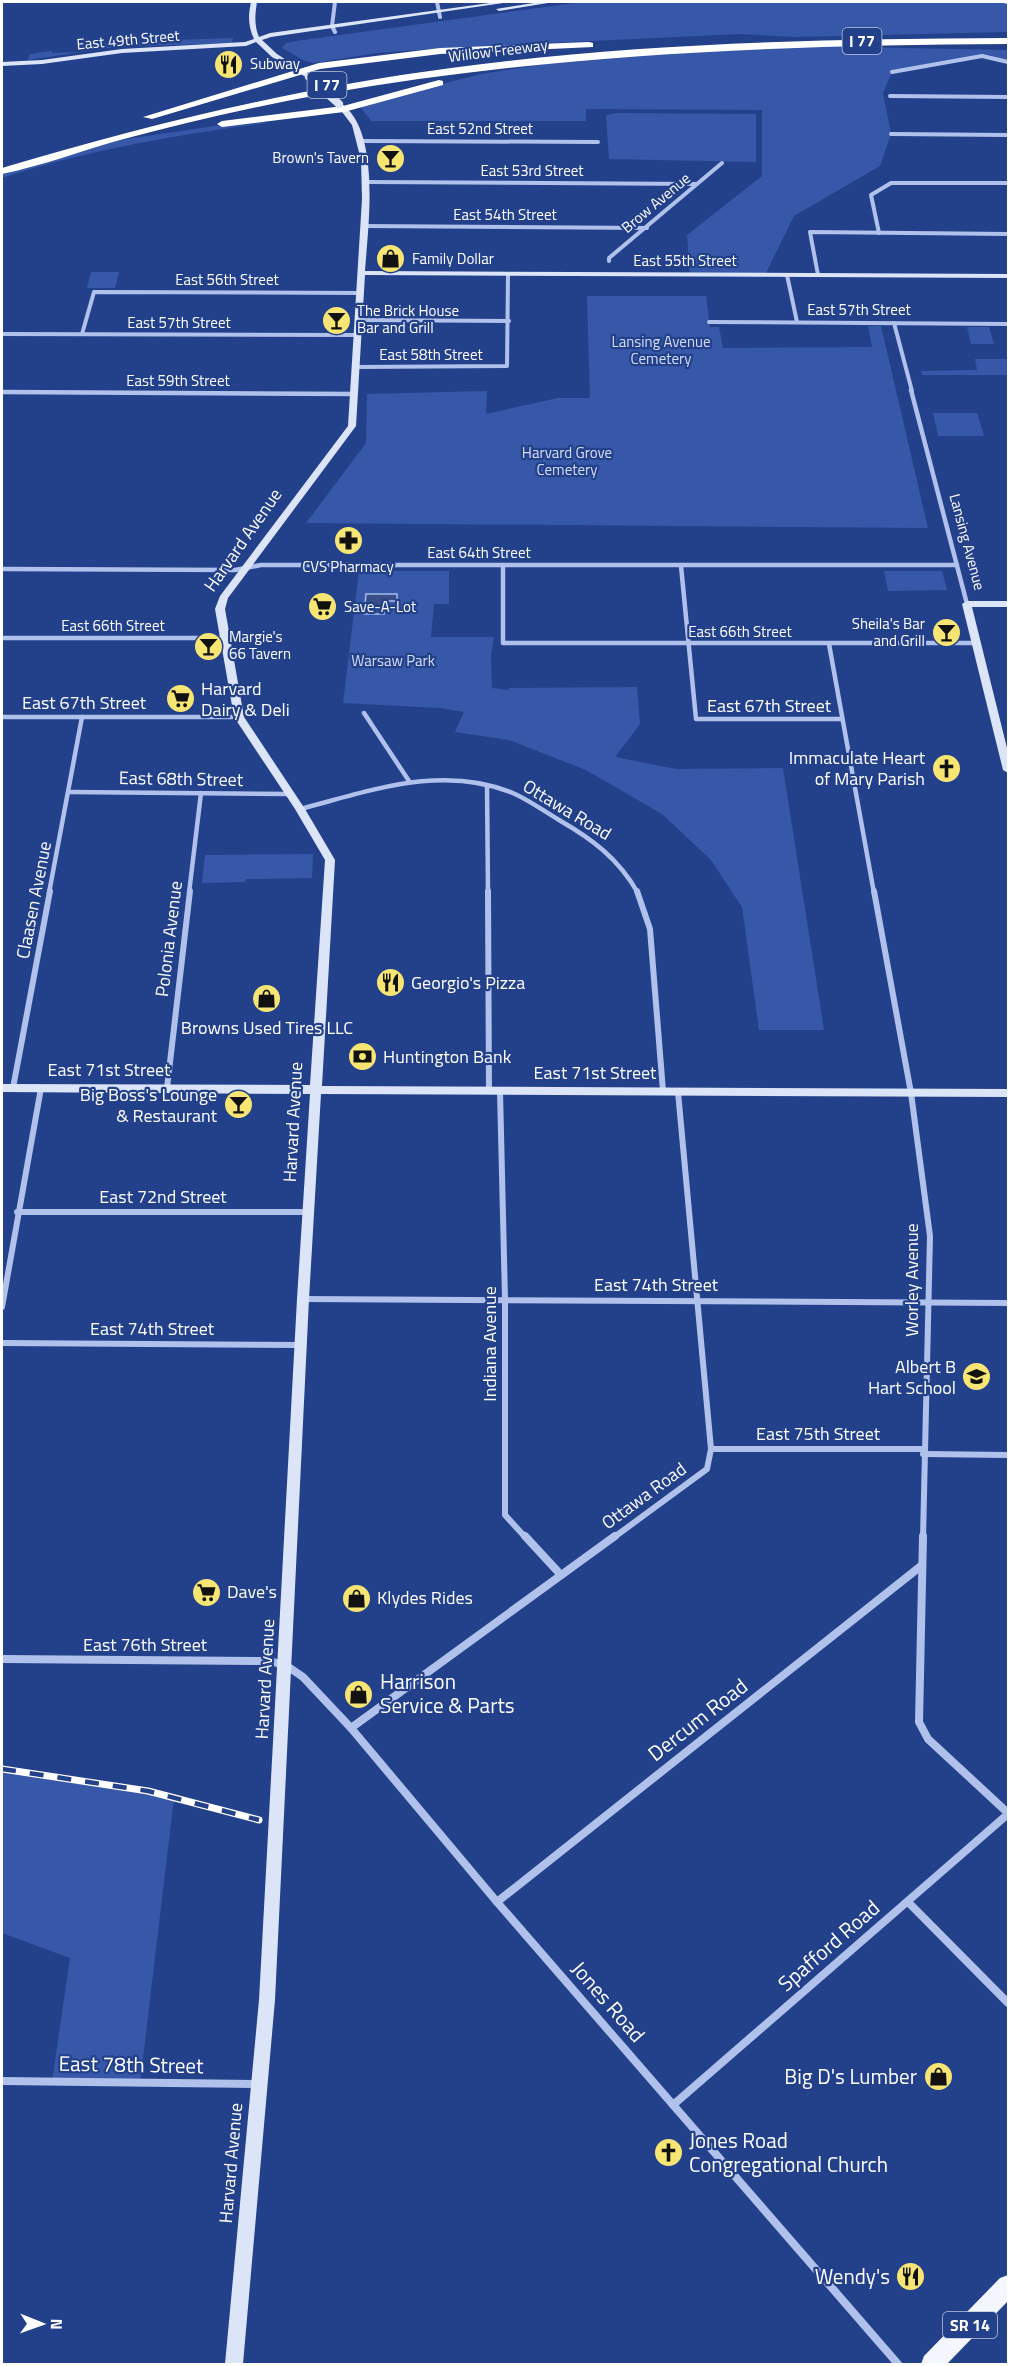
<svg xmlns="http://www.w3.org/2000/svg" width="1010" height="2366" viewBox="0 0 1010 2366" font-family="'Titillium Web',sans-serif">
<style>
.green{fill:#3758a8}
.water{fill:#394e86;stroke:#a5baec;stroke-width:1.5}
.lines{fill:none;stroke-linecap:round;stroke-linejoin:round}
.street-far3{stroke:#b0c1eb;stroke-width:4}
.street-far2{stroke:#b0c1eb;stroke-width:4.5}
.street-far1{stroke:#b0c1eb;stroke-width:6}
.street{stroke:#b0c1eb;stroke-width:8}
.secondary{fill:#dce4f8;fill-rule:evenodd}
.primary{fill:#f5f7fe;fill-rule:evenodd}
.highway{fill:#fff;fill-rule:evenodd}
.rail-casing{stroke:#fff;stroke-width:7}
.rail{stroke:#23408b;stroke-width:4.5;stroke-dasharray:14;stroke-linecap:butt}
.secondary-bridge{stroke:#dce4f8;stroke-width:8}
.labels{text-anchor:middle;stroke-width:4.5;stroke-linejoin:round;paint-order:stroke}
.far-street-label{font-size:15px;fill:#fff;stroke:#23408b}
.far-poi-label{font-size:15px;fill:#fff;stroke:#23408b;text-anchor:start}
.far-park-label{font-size:15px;fill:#d5dff8;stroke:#23408b}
.shield{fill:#23408b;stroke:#bdc6dc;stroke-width:1.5}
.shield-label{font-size:16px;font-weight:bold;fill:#fff}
.street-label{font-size:18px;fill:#fff;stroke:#23408b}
.poi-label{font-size:18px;fill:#fff;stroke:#23408b;text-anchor:start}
.near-poi-label{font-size:21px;fill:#fff;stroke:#23408b;text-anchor:start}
.near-street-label{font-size:21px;fill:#fff;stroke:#23408b}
</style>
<rect width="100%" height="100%" fill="#23408b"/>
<g class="green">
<polygon points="582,2 1008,2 1008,32 795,37 739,34 445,48 377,53 314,63 305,61 282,48 286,43 296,41"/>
<polygon points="233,38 232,43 115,47 28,60 30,54 52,51 52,53 80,52 82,47 114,42"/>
<polygon points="794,46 1008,50 1008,62 982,56 892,72 883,93 891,134 880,166 794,216 765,275 690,275 687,235 762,176 762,110 586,109 586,121 371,121 359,105 481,74 602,55"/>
<polygon points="616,113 756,114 756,162 609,159 606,115"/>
<path d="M263 119 265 123C177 135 86 150 2 178V171L99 143Z"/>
<polygon points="91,272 119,272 115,288 87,288"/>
<polygon points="587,296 706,296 710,327 719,327 723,348 872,347 868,326 881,326 928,528 306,523 366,443 367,394 487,391 486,414 558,398 590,398"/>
<polygon points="967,327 989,327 994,344 971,344"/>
<polygon points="975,359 1008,359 1008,375 922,375 921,371 977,370"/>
<polygon points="933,413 977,413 984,436 938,436"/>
<polygon points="359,571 449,571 449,604 434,604 431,637 494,637 491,655 492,688 509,690 509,688 637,687 640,724 615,757 676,769 783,768 824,1030 759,1030 742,907 711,860 662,814 586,770 509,740 455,732 464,712 440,708 343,703"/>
<polygon points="884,571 942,571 947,590 888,591"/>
<polygon points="313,854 312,878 246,879 245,882 202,883 205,855"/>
<polygon points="2,1769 148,1791 174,1798 140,2083 52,2082 70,1958 2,1933"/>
</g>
<polygon class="water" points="366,594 397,594 397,601 385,601 384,614 364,614"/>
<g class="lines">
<g class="street-far3">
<polyline points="335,2 332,26 335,32"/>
<polyline points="437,2 440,17"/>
<polyline points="892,72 982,56 1008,62"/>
<polyline points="890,96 1008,97"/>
<polyline points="891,134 1008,135"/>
<polyline points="362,141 598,142"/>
<polyline points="366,182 697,184"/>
<polyline points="363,226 647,228"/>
<polyline points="879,233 871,195 891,183 1008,183"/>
<polyline points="609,261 609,258 722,163"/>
<polyline points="787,275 797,322"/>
<polyline points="818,275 810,232 1008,234"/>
<polyline points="358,320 509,321"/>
<polyline points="709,322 1008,324"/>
<polyline points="894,323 912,391"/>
<polyline points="2,334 357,335"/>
<polyline points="82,334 94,292 360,293"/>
<polyline points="355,367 507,366 508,274"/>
</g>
<g class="street-far2">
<polyline points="911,390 967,604"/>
<polyline points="2,392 354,394"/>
<polyline points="503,565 503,643 977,643"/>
<polyline points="681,566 696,719 842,719"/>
<polyline points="2,569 235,570 261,565 957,565"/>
<polyline points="2,638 225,638"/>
<polyline points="829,644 874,893"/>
<polyline points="364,713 409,781"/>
<polyline points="2,717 239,717"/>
<polyline points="487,785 488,893"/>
<polyline points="70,792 291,794"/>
<path d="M300 809C370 791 444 763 515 794 530 801 544 811 559 820 592 839 618 858 638 893"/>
<polyline points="49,893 82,717"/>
<polyline points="189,893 201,793"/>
</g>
<g class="street-far1">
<polyline points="488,891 489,1091"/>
<polyline points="637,891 650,929 663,1091"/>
<polyline points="874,891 911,1093 930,1236 923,1538"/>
<polyline points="13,1088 50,891"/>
<polyline points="167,1088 190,891"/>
<polyline points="500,1091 505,1299 505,1515 526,1538"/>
<polyline points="17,1212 308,1212"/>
<polyline points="303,1299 1008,1303"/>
<polyline points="2,1307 41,1088"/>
<polyline points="2,1343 301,1345"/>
<polyline points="711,1449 925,1449"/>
<polyline points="923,1454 1008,1455"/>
<polyline points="613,1538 707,1469 711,1449 678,1092"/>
</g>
<g class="street">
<polyline points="525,1536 561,1575"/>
<polyline points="923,1536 919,1722 928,1739 1008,1813"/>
<polyline points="2,1659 270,1661 287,1666 303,1677 351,1728 497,1902 898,2364"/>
<polyline points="351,1728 615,1536"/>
<polyline points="497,1902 921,1566"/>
<polyline points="908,1902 1008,2003"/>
<polyline points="2,2081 259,2084"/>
<polyline points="673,2105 1008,1814"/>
</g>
<g class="secondary">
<path d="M251 2H257C255 15 254 25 259 37L270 33 497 2H510L271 37 262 40 277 54 311 76 312 77 309 79 272 57 256 42 246 46 122 53 42 64 2 66V62L42 60 122 49 245 42 254 39C248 26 248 16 251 2Z"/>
<polygon points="540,2 554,2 499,11 496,9"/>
<polygon points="1002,2 1008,2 1008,4 1003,3"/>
<path d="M339 102C382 128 368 227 365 271L1008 274V278L365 275 356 426 228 598 225 609 244 717 305 809 335 860 322 1086 1008 1089V1097L321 1094 309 1299 275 2000 243 2364H225L259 2000 297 1299 310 1094 2 1092V1084L310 1085 325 860 295 809 234 717 215 609 220 596 348 426 362 199 361 160 352 125 336 104Z"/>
<polygon points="967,601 1008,601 1008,607 972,607 1008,752 1008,773 1003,770 962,604"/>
</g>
<polygon class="primary" points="1008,2275 1008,2301 947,2364 921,2364 924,2356 1000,2278"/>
<g class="highway">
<path d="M1008 38V44C779 45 550 54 324 94 256 106 187 122 120 140 81 151 41 166 2 174V168C149 124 298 88 451 68 635 43 822 39 1008 38Z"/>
<polygon points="589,42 593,43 593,47 440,54 320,69 152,119 143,117 319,63 440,48"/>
<polygon points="439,80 443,81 443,85 344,112 222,127 217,124 222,121 343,106"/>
</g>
<defs>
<polyline id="rail" points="2,1769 148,1791 259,1820"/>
</defs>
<use href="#rail" class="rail-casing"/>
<use href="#rail" class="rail"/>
<polyline class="secondary-bridge" points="309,77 339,104"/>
</g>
<defs>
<symbol id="restaurant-disc" viewBox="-11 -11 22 22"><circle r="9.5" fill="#f6e573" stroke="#23408b"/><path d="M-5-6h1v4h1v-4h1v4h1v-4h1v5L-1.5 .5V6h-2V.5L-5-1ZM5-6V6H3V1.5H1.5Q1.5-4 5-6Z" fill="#111"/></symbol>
<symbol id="bar-disc" viewBox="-11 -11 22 22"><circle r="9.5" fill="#f6e573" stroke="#23408b"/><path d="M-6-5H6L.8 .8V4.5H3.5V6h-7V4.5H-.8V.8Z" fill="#111"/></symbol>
<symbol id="shop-disc" viewBox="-11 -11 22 22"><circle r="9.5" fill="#f6e573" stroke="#23408b"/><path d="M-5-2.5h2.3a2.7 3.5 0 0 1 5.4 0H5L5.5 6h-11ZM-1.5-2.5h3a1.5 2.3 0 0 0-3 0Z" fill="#111"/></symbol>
<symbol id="pharmacy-disc" viewBox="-11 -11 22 22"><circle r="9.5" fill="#f6e573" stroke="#23408b"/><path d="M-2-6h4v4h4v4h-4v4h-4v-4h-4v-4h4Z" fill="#111"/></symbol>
<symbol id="supermarket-disc" viewBox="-11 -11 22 22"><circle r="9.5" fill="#f6e573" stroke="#23408b"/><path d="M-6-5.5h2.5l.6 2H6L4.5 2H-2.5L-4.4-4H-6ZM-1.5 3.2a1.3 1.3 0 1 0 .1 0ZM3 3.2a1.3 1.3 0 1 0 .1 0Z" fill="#111"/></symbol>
<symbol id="church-disc" viewBox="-11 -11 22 22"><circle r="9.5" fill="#f6e573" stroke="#23408b"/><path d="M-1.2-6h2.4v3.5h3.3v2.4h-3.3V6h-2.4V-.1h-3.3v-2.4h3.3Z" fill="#111"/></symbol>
<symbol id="bank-disc" viewBox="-11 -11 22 22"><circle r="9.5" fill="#f6e573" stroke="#23408b"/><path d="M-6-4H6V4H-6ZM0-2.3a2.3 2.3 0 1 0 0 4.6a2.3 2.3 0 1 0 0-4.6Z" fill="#111"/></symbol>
<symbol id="school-disc" viewBox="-11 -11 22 22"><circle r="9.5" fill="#f6e573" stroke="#23408b"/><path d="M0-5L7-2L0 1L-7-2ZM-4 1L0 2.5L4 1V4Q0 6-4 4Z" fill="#111"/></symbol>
</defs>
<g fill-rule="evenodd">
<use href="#restaurant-disc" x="212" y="48" width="33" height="33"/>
<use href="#bar-disc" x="374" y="142" width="33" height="33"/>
<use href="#shop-disc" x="374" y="242" width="33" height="33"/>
<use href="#bar-disc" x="320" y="304" width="33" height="33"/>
<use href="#pharmacy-disc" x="332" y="524" width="33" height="33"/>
<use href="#supermarket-disc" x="306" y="590" width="33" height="33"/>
<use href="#bar-disc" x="930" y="616" width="33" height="33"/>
<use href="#bar-disc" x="192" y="630" width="33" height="33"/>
<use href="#supermarket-disc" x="164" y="682" width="33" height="33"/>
<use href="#church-disc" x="930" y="752" width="33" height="33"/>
<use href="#restaurant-disc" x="374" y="966" width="33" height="33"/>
<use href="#shop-disc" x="250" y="982" width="33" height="33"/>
<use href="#bank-disc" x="346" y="1040" width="33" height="33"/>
<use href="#bar-disc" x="222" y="1088" width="33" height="33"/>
<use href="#school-disc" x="960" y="1360" width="33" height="33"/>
<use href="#supermarket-disc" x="190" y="1576" width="33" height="33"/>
<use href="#shop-disc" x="340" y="1582" width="33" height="33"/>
<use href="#shop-disc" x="342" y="1678" width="33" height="33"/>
<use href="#shop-disc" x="922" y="2060" width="33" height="33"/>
<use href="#church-disc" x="652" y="2136" width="33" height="33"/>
<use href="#restaurant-disc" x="894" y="2260" width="33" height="33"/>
</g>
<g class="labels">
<g class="far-street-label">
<text transform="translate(128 40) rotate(-5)" y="5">East 49th Street</text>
<text transform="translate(498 51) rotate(-7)" y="5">Willow Freeway</text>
<text x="480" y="134">East 52nd Street</text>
<text x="532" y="176">East 53rd Street</text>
<text transform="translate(656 203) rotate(-40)" y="5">Brow Avenue</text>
<text x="505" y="220">East 54th Street</text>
<text x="685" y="266">East 55th Street</text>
<text x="227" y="285">East 56th Street</text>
<text x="859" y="315">East 57th Street</text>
<text x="179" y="328">East 57th Street</text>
<text x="431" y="360">East 58th Street</text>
<text x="178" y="386">East 59th Street</text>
<text transform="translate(967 542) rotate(75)" y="5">Lansing Avenue</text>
<text x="479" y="558">East 64th Street</text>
<text x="113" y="631">East 66th Street</text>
<text x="740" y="637">East 66th Street</text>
</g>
<g class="far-poi-label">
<text x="250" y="69">Subway</text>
<text x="369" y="163" text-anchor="end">Brown's Tavern</text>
<text x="412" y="264">Family Dollar</text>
<text x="357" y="316">The Brick House<tspan x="357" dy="17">Bar and Grill</tspan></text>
<text x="348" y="572" text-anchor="middle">CVS Pharmacy</text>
<text x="344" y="612">Save-A-Lot</text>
<text x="925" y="629" text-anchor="end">Sheila's Bar<tspan x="925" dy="17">and Grill</tspan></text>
<text x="229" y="642">Margie's<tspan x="229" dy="17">66 Tavern</tspan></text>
</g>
<g class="far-park-label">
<text x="661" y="347">Lansing Avenue<tspan x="661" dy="17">Cemetery</tspan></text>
<text x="567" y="458">Harvard Grove<tspan x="567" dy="17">Cemetery</tspan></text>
<text x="393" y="666">Warsaw Park</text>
</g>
<g class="shield">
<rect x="842.5" y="28" width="39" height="26" rx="4.5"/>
<rect x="307.5" y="72" width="39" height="26" rx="4.5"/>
<rect x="943" y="2312" width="54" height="26" rx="4.5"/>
</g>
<g class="shield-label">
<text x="862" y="47">I 77</text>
<text x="327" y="91">I 77</text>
<text x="970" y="2331">SR 14</text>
</g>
<g class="street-label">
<text transform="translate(243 540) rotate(-55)" y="6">Harvard Avenue</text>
<text x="84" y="709">East 67th Street</text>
<text x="769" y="712">East 67th Street</text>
<text transform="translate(181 779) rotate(1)" y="6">East 68th Street</text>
<text transform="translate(567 810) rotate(31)" y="6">Ottawa Road</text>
<text transform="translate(34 900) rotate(-79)" y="6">Claasen Avenue</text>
<text transform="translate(169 939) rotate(-83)" y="6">Polonia Avenue</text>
<text x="109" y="1076">East 71st Street</text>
<text x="595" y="1079">East 71st Street</text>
<text transform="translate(293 1122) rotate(-87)" y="6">Harvard Avenue</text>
<text x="163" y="1203">East 72nd Street</text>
<text transform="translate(912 1280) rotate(-90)" y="6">Worley Avenue</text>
<text x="656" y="1291">East 74th Street</text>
<text x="152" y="1335">East 74th Street</text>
<text transform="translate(490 1344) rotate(-90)" y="6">Indiana Avenue</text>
<text x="818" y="1440">East 75th Street</text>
<text transform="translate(644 1496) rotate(-36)" y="6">Ottawa Road</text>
<text x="145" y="1651">East 76th Street</text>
<text transform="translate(265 1679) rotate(-87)" y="6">Harvard Avenue</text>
<text transform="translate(231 2163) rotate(-85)" y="6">Harvard Avenue</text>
</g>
<g class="poi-label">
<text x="201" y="695">Harvard<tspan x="201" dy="21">Dairy &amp; Deli</tspan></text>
<text x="925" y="764" text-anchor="end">Immaculate Heart<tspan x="925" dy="21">of Mary Parish</tspan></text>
<text x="411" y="989">Georgio's Pizza</text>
<text x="267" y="1034" text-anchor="middle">Browns Used Tires LLC</text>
<text x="383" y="1063">Huntington Bank</text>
<text x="217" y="1101" text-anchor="end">Big Boss's Lounge<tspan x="217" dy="21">&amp; Restaurant</tspan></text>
<text x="956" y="1373" text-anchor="end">Albert B<tspan x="956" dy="21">Hart School</tspan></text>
<text x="227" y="1598">Dave's</text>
<text x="377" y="1604">Klydes Rides</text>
</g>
<g class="near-poi-label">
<text x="380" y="1689">Harrison<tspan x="380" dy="24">Service &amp; Parts</tspan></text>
<text x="917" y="2084" text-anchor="end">Big D's Lumber</text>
<text x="689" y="2148">Jones Road<tspan x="689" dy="24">Congregational Church</tspan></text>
<text x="890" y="2284" text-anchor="end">Wendy's</text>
</g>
<g class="near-street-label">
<text transform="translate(698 1720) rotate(-38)" y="7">Dercum Road</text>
<text transform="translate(829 1946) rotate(-41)" y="7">Spafford Road</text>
<text transform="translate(608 2002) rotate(49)" y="7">Jones Road</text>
<text transform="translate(131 2065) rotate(1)" y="7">East 78th Street</text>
</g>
</g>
<rect width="1010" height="2366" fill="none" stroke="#ffffff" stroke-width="6"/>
<g transform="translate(42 2324) rotate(91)" stroke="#23408b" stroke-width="4.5" paint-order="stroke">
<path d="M0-4.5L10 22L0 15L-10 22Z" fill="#ffffff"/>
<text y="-9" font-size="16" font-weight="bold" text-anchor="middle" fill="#ffffff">N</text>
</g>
</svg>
